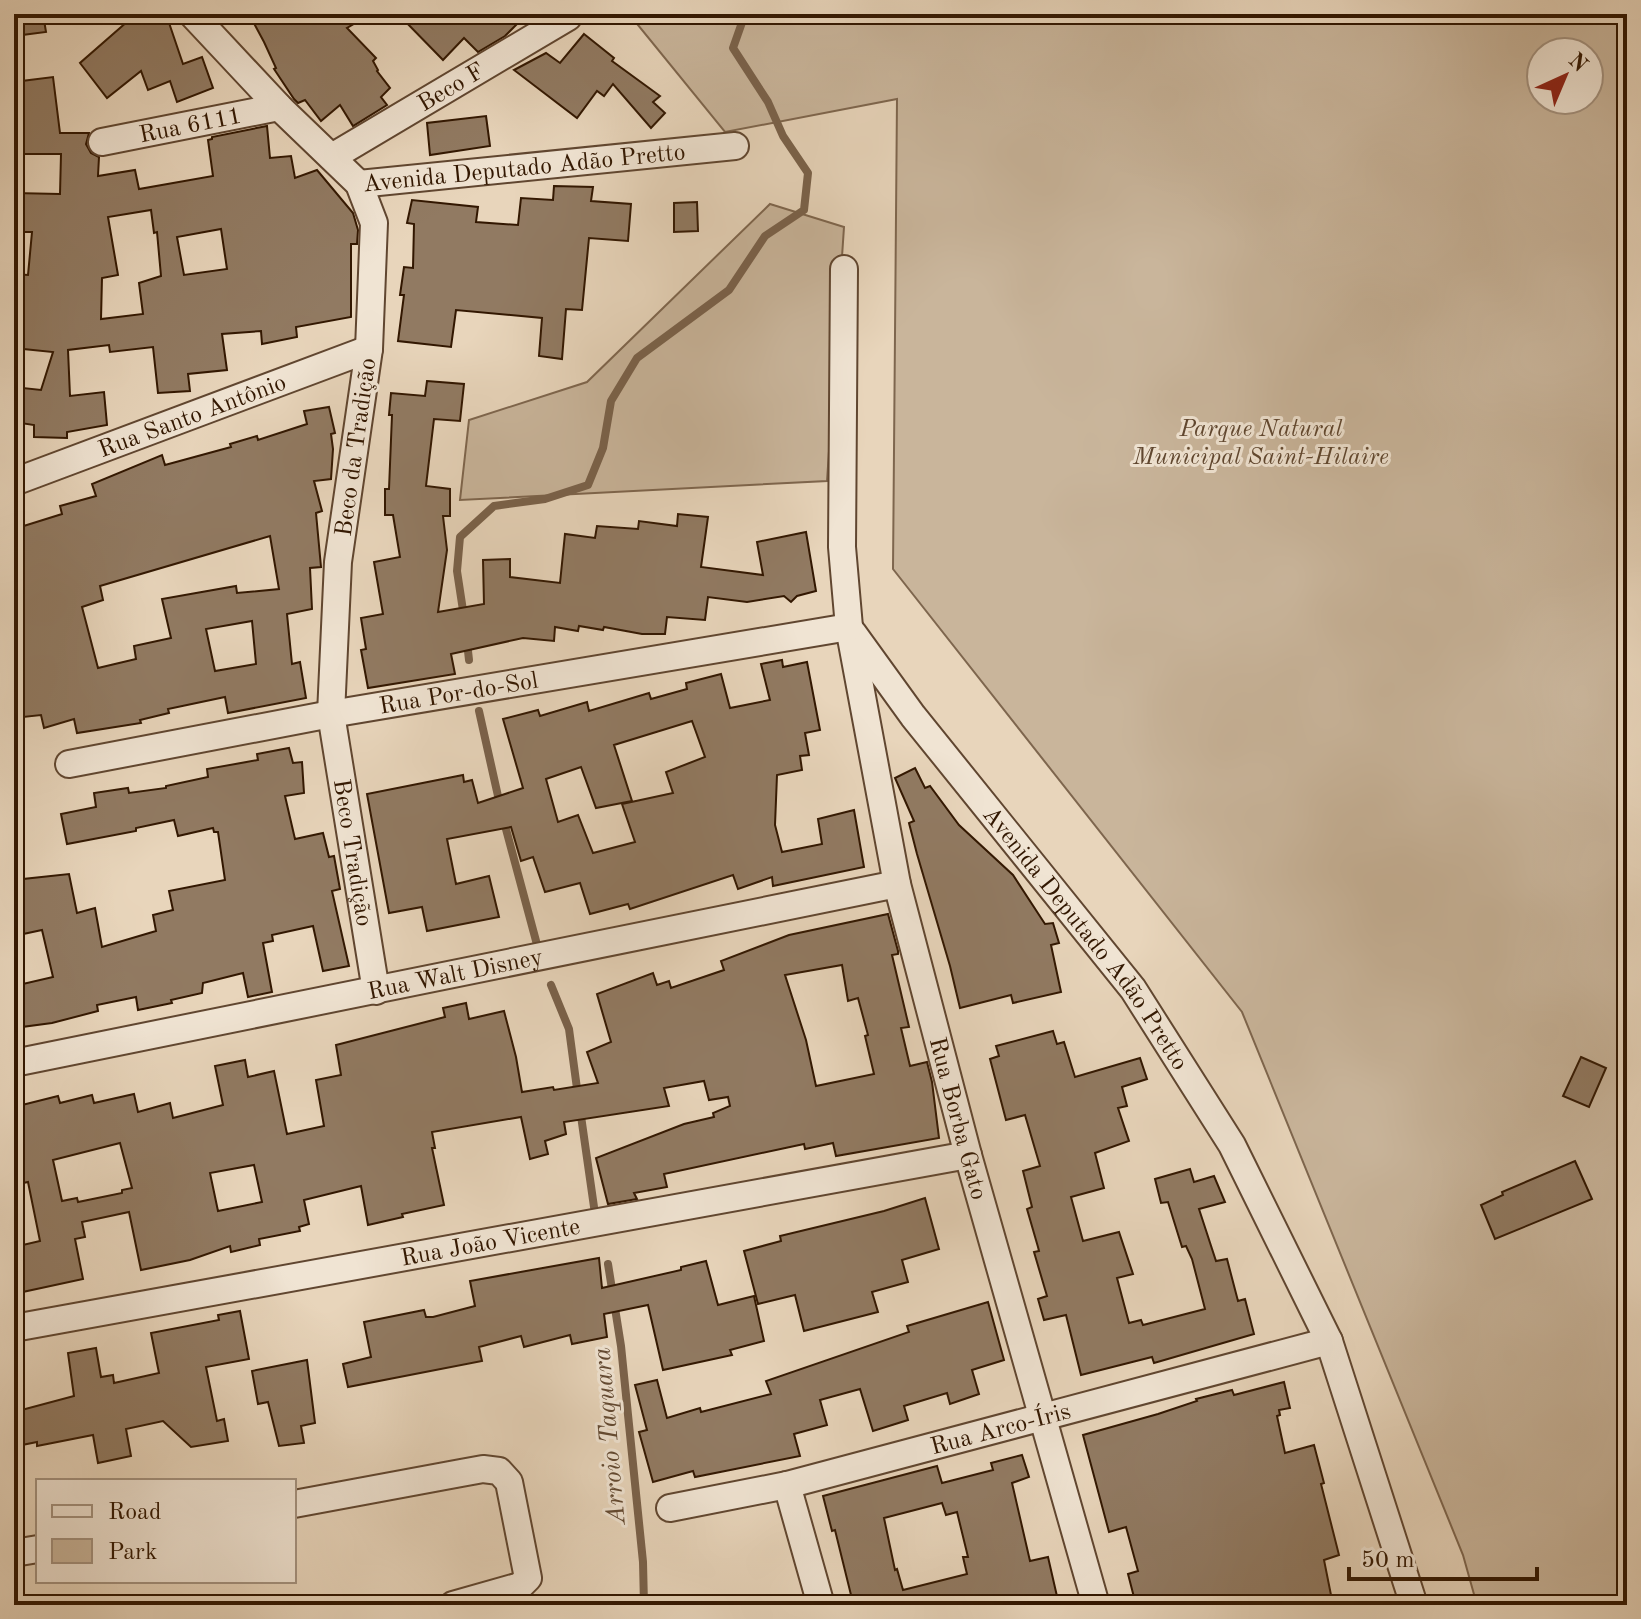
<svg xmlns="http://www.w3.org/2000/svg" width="1641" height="1619" viewBox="0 0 1641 1619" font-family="'Old Standard TT',serif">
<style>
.green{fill:#c9b59b;stroke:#7e664e;stroke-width:2;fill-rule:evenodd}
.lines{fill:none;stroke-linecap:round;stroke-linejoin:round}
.stream{stroke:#7a624b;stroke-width:8}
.building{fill:#917a62;stroke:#321701;stroke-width:2;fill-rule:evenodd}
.minor-casing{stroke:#604630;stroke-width:30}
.minor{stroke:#f0e4d3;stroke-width:26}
.labels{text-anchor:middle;stroke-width:6;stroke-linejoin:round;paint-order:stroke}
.street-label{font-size:24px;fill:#321701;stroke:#f0e4d3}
.park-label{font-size:24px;font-style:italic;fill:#5f462f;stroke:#f0e4d3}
.water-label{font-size:26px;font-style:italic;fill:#624932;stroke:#f0e4d3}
</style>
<rect width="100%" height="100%" fill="#e8d5bb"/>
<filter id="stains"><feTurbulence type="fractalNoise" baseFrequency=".0025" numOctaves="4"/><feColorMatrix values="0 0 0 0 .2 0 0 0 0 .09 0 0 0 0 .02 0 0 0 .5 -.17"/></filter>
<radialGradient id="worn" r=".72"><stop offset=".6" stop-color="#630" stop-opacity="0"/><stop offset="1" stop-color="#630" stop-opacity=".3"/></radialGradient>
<g class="green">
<path d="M629 14H1627V1605H1477L1463 1555 1242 1012 893 569 897 99 725 132ZM1541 52H1589V100H1541Z"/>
<polygon points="770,204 844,227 827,481 460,500 469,420 587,382"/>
</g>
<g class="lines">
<g class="stream">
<polyline points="464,617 457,571 460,537 494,506 545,499 588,485 603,448 611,401 637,358 729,290 765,236 804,210 808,173 783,136 768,102 733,48 745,14"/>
<polyline points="467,642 469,660"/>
<polyline points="479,711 500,805"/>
<polyline points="503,818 539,952"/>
<polyline points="551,985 569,1029 578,1096"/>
<polyline points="580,1109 594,1207"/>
<polyline points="608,1264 621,1346 643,1562 644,1605"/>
</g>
</g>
<g class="building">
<polygon points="14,14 43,14 46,32 14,36"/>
<polygon points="136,14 166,14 183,64 202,57 213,88 177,102 170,81 148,90 141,71 107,98 80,63"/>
<polygon points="249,14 371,14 347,28 376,58 373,61 378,70 377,71 390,88 381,97 387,105 353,126 340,105 321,121 305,100 298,103 294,99 274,69 276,68 264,42"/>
<polygon points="398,14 527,14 505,36 478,52 464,38 443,60"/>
<polygon points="584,34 614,58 612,61 660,96 653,102 665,113 651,128 613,84 604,96 597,91 577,118 514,70 546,53 560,63"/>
<path d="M53 77 60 133H89L86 144 91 153 99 157 98 176 135 170 139 189 213 176 208 140 212 139V137L267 126 270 158 291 156 295 178 317 170 353 213 358 230 357 244H351V317L296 327 297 337 262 344 261 331 222 334 227 370 188 374 190 391 158 393 153 347 110 352 109 345 68 350 70 396 104 392 107 425 67 432V438L34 437V425L14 422V387L41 390 53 352 14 348V274L28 275 32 232H18V228H14V193L60 194 61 154H14V82ZM151 210 154 233 157 232 161 276 139 283 143 314 101 319 102 278 118 275 108 217ZM221 229 227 269 184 275 177 237Z"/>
<polygon points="486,116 490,146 430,155 427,123"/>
<polygon points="554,186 593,187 591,201 631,204 628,241 589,238 582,310 566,309 562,359 539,356 542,318 456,310 451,347 398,341 404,295 400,295 404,267 413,268 414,224 407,223 412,200 478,207 476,222 518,225 521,198 553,200"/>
<polygon points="697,202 698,231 674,232 674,203"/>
<polygon points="427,381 464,384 460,421 434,419 426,486 450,489 450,516 443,516 447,550 438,612 484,604 483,560 510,559 510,577 560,583 565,534 595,538 597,526 638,529 639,521 677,526 678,514 708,517 701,567 763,575 757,542 806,532 816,591 797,596 791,602 784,596 747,602 708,597 705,620 667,617 665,634 642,634 604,627 603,630 579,626 578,631 555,627 554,641 523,638 451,654 455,674 368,688 361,650 366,649 361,618 383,614 374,562 400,557 393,515 385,515 385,489 389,489 392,415 389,415 391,393 425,396"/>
<path d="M329 407 335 433 331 434 333 449 331 479 314 481 322 511 316 513 321 567 310 568 312 609 287 614 292 664 300 662 306 698 228 713 225 697 168 709 169 713 140 720 141 723 77 733 74 719 44 728 41 715 14 718V529L62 514 60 506 96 496 92 484 162 455 165 465 231 447 230 444 257 436 258 440 307 424 304 411ZM270 536 279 589 237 593 236 586 162 599 171 638 134 646 136 659 98 668 82 607 103 600 100 586ZM252 621 256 664 215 671 206 629Z"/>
<path d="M782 660 783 667 807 662 820 730 805 733 809 755 800 756 802 770 777 775 775 825 782 852 822 844 818 819 854 810 864 867 773 886 772 877 738 889 733 875 630 909 628 904 590 914 580 883 545 892 533 857 521 861 511 827 447 839 456 884 489 876 499 917 427 931 422 907 389 913 367 794 463 775 464 782 472 780 478 803 523 788 503 719 538 710 540 716 587 702 589 711 649 693 651 699 687 689 686 683 721 674 730 708 770 700 761 664ZM692 721 705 757 666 772 673 793 622 804 635 842 593 853 578 815 558 822 546 779 581 767 596 808 632 801 614 745Z"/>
<polygon points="289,748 293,763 302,762 304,793 285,796 295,839 323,833 329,857 334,856 340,889 332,891 349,966 323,971 313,926 272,935 273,941 263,943 272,992 248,997 243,973 203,983 202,993 171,1000 172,1003 138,1010 136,997 97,1005 98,1011 52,1023 14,1028 14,986 53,977 42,930 14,936 14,880 69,874 77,913 95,908 102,947 156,931 153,915 173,910 169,891 225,880 218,832 214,832 213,828 178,836 174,820 136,828 136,831 67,844 61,814 96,807 94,793 128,788 129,793 166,788 166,786 208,777 207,769 258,760 257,754"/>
<polygon points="915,768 925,788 930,786 959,825 1013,875 1045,924 1053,923 1059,943 1051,945 1061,992 1013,1003 1011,995 960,1008 950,966 917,854 909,823 914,821 895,778"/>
<path d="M888 914 898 951V954L892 955 909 1027 901 1028 910 1066 927 1062 932 1082 939 1138 836 1156 833 1143 805 1149 804 1144 664 1174 667 1187 634 1193 637 1199 608 1204 596 1158 684 1124 714 1117 713 1113 730 1106 728 1097 709 1100 704 1081 664 1088 669 1106 564 1122 566 1134 545 1141 548 1154 530 1159 521 1117 432 1132 435 1148H432L444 1205 402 1214 403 1217 368 1225 361 1186 304 1200 309 1224 299 1227 300 1231 259 1239 260 1245 231 1252 230 1246 190 1260 141 1270 129 1212 82 1222 85 1237 75 1239 83 1279 18 1293 14 1275V1247L40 1241 28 1182 14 1185V1107L58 1096 60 1103 92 1095 94 1103 134 1094 138 1112 170 1103 173 1118 223 1105 215 1066 245 1060 248 1077 274 1071 287 1134 324 1126 316 1080 341 1075 336 1045 445 1017 443 1008 466 1003 469 1019 504 1011 516 1057 522 1092 553 1087 554 1090 598 1083 587 1052 611 1042 597 994 653 973 657 985 669 981 671 988 724 970 721 961 789 935ZM842 965 848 1001 858 998 868 1035 865 1036 874 1074 816 1086 806 1040 785 975ZM120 1143 132 1188 122 1190V1193L78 1202 77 1198 62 1201 53 1160ZM254 1165 262 1202 218 1211 210 1173Z"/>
<polygon points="1053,1031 1057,1044 1064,1042 1075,1077 1140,1058 1147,1079 1122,1087 1127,1106 1118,1108 1129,1141 1095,1153 1104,1188 1071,1197 1083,1241 1119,1232 1133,1274 1117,1278 1129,1323 1141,1320 1143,1325 1205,1309 1192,1259 1186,1246 1182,1247 1168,1202 1161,1203 1155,1179 1190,1169 1194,1182 1214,1176 1225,1202 1199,1209 1216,1261 1227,1259 1238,1301 1245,1299 1254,1334 1154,1363 1152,1357 1081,1375 1066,1315 1044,1320 1038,1299 1047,1296 1034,1252 1039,1251 1038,1247 1027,1209 1032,1207 1023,1171 1040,1166 1025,1115 1006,1120 990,1059 999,1056 996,1046"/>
<polygon points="1581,1057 1606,1068 1589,1107 1563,1096"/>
<polygon points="1575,1161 1592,1199 1495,1239 1481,1205 1503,1195 1502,1192"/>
<polygon points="925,1198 939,1249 902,1260 908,1282 872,1292 878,1312 804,1331 795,1295 758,1304 744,1251 781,1241 780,1236 884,1211"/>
<polygon points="599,1258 602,1288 681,1270 681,1267 706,1261 718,1305 754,1296 764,1341 730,1350 732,1355 663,1370 648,1305 604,1314 607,1337 572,1344 570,1335 524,1347 521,1336 479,1347 482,1361 348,1387 343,1364 371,1357 364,1322 424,1310 426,1317 433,1317 475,1306 470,1281"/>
<polygon points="988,1302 1004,1360 972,1370 979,1394 950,1404 947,1393 904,1406 908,1420 873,1431 860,1389 820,1400 827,1425 794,1434 800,1456 695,1477 693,1471 653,1482 639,1432 647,1430 635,1385 657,1380 667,1418 700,1408 701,1412 771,1394 766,1381 909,1332 907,1326"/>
<polygon points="240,1311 249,1359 206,1367 217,1421 224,1419 228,1441 191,1447 163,1421 126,1429 131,1456 98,1463 93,1435 37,1446 37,1442 17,1446 14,1412 74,1396 68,1353 96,1348 101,1377 113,1375 114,1383 159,1373 151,1333 219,1320 218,1315"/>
<polygon points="307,1360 315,1423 301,1426 304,1443 279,1446 268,1402 258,1404 252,1371"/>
<polygon points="1284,1382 1290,1408 1279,1410 1280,1415 1277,1416 1285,1453 1314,1445 1324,1483 1321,1484 1339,1555 1324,1560 1333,1605 1136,1605 1128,1574 1138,1571 1126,1527 1109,1532 1083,1435 1158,1414 1197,1401 1196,1399 1232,1390 1234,1395"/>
<path d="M1022 1455 1029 1477 1012 1483 1030 1561 1048 1557 1059 1605H874L873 1598 853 1603 835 1530 832 1531 823 1496 937 1466 942 1483 993 1470 991 1463ZM942 1503 946 1515 957 1512 968 1557H963L967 1574 903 1590 897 1569 895 1570 884 1518Z"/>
</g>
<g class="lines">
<defs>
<g id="minor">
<path id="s1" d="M192 14 279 107 359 184 374 223 369 349 338 562 331 714 376 991"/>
<path id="s2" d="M102 142 279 107"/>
<path id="s3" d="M332 157 568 17"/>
<path id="s4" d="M359 184 735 146"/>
<path id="s5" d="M844 269 842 547 849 627 897 884 968 1155 1096 1605"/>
<path id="s6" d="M14 482 369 349"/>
<path id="s7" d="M853 633 913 716 1133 989 1232 1145 1329 1341 1414 1605"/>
<path id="s8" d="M69 764 331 714 849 627"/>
<path id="s9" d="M14 1063 897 884"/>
<path id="s10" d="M14 1328 968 1155"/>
<polyline points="787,1485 821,1605"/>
<polyline points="294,1504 461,1473 483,1469 499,1471 509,1482 528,1578 520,1586 453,1605"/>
<path id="s11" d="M670 1508 787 1485 1329 1341"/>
<polyline points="14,1553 38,1549"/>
</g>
</defs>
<use href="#minor" class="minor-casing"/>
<use href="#minor" class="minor"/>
</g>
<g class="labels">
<g class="street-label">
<text dy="8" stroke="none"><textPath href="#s3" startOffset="138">Beco F</textPath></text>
<text dy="8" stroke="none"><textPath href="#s2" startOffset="90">Rua 6111</textPath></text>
<text dy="8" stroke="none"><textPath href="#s4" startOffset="166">Avenida Deputado Adão Pretto</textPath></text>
<text dy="8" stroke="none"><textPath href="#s6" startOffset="190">Rua Santo Antônio</textPath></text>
<text transform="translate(355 447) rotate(-82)" y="8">Beco da Tradição</text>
<text dy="8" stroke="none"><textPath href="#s8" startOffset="396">Rua Por-do-Sol</textPath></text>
<text dy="8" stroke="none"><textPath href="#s1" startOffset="914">Beco Tradição</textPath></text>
<text dy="8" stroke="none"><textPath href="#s7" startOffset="384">Avenida Deputado Adão Pretto</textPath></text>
<text dy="8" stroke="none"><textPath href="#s9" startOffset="450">Rua Walt Disney</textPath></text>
<text dy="8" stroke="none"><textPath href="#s5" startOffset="862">Rua Borba Gato</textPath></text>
<text dy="8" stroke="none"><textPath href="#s10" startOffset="484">Rua João Vicente</textPath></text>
<text dy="8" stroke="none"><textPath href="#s11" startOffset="340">Rua Arco-Íris</textPath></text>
</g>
<g class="park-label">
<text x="1261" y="436">Parque Natural<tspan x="1261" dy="28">Municipal Saint-Hilaire</tspan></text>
</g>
<g class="water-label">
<text transform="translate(608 1436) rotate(-95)" y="9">Arroio Taquara</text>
</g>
</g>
<rect width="1641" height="1619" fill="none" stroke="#e8d5bb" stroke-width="48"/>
<rect x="16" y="16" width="1609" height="1587" fill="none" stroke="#321701" stroke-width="4"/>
<rect x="24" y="24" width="1593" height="1571" fill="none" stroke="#321701" stroke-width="2"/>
<rect x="36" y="1479" width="260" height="104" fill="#f0e4d3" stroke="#a4927f" stroke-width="2"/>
<rect x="52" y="1505" width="40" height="12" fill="#f0e4d3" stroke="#a4927f" stroke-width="2"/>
<text x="108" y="1519" font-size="24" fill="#321701">Road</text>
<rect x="52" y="1539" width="40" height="24" fill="#c9b59b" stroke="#a4927f" stroke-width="2"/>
<text x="108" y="1559" font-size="24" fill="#321701">Park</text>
<g transform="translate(1565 76) rotate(44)"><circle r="38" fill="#f0e4d3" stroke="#a4927f" stroke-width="2"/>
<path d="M0-6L14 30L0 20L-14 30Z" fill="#8f2418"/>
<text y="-12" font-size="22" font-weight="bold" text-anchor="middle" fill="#321701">N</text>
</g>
<path d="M1349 1567v12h188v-12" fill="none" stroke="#321701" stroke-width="4"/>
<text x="1361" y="1567" font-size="24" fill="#321701" stroke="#f0e4d3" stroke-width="6" paint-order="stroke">50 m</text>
<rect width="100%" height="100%" filter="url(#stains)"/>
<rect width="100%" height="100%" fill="url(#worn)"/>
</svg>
